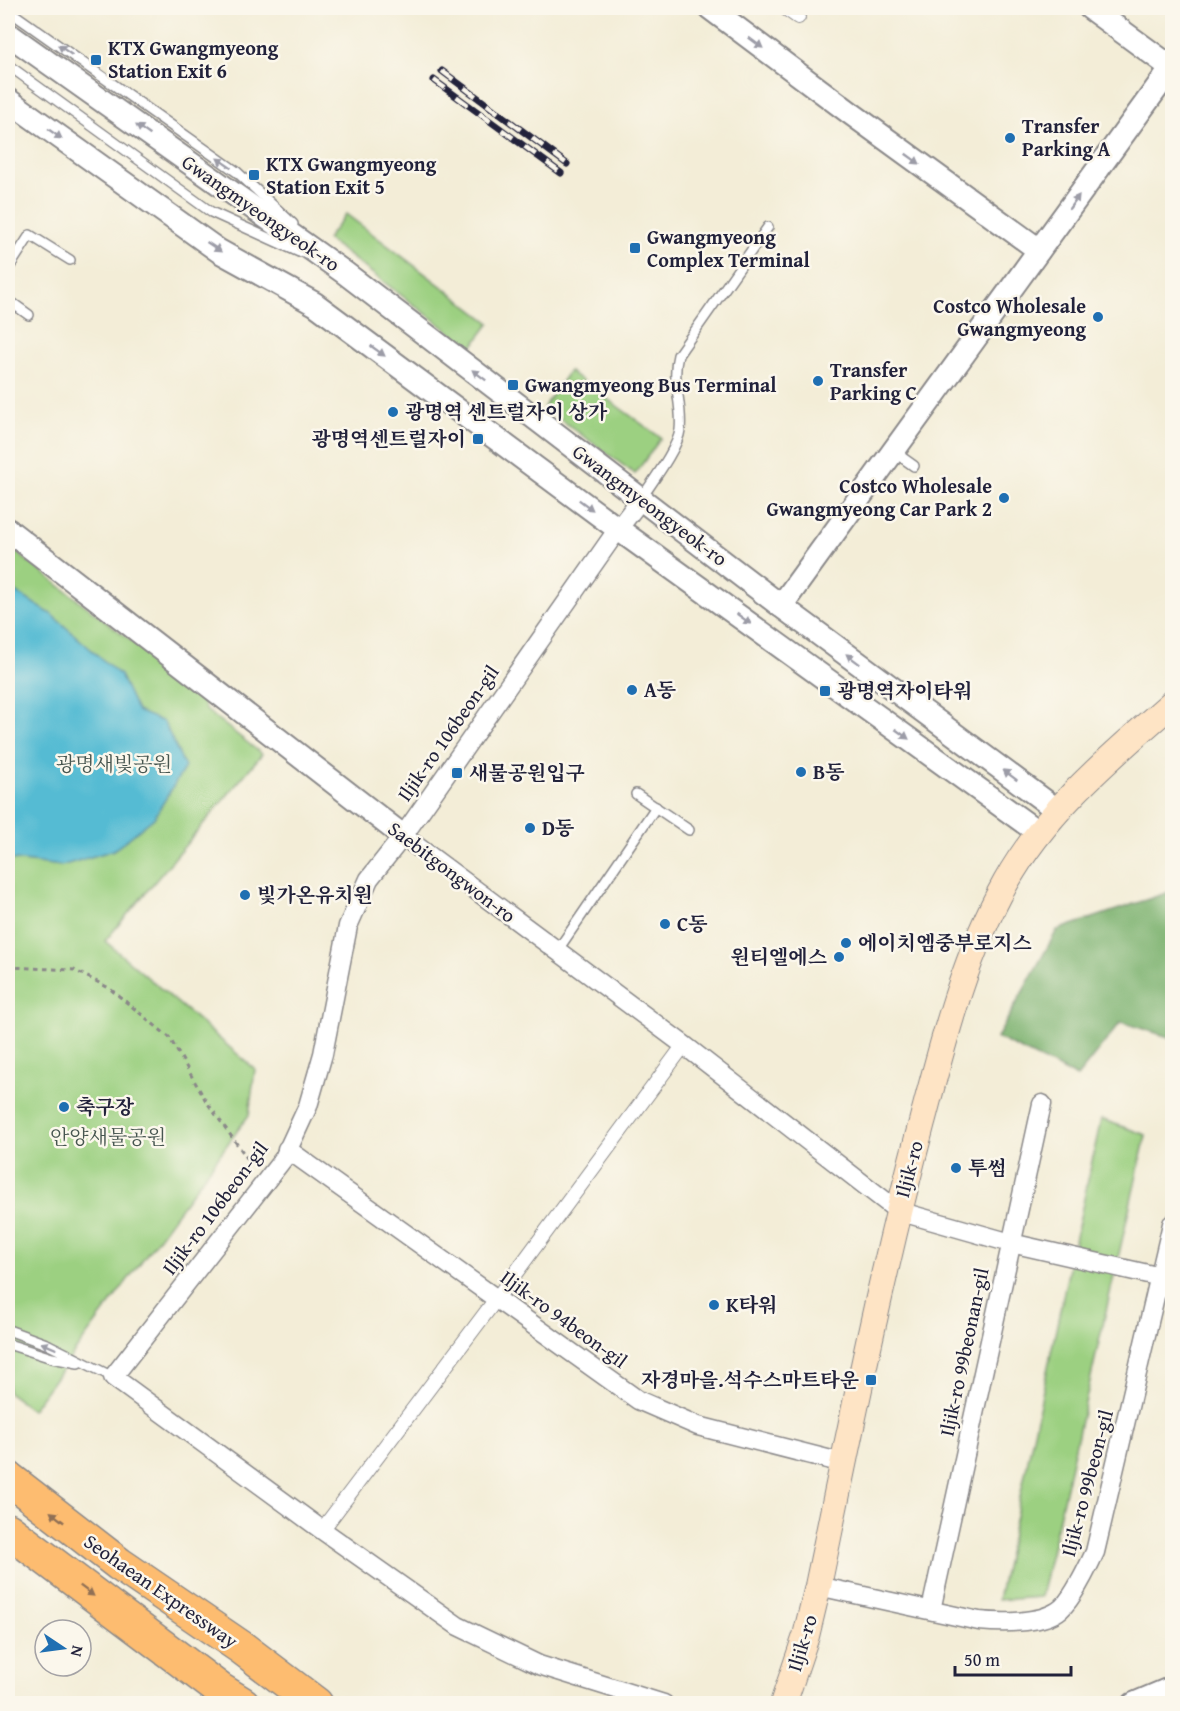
<svg xmlns="http://www.w3.org/2000/svg" width="1180" height="1711" viewBox="0 0 1180 1711" font-family="'Gentium Book Plus','Noto Serif KR',serif">
<style>
.green{fill:#9cd081;stroke:#5f795e;stroke-width:1.5}
.forest{fill:#7db26f;stroke:#506a55;stroke-width:1.5}
.water{fill:#55bbd3;stroke:#3c6e87;stroke-width:1.5}
.lines{fill:none;stroke-linecap:round;stroke-linejoin:round}
.service-casing{stroke:#8a8889;stroke-width:12}
.pedestrian-casing{stroke:#8a8889;stroke-width:16}
.minor-casing{stroke:#8a8889;stroke-width:21}
.tertiary-casing{stroke:#8a8889;stroke-width:26}
.secondary-casing{stroke:#8a8889;stroke-width:28}
.motorway-casing{stroke:#8a8889;stroke-width:36}
.path{stroke:#8a8889;stroke-width:3;stroke-dasharray:4.5 4.5;stroke-linecap:butt}
.service{stroke:#fff;stroke-width:9}
.pedestrian{stroke:#fff;stroke-width:14}
.minor{stroke:#fff;stroke-width:18}
.tertiary{stroke:#fff;stroke-width:22}
.secondary{stroke:#fee4c5;stroke-width:26}
.motorway{stroke:#fdbc6f;stroke-width:33}
.rail-casing{stroke:#22223b;stroke-width:7}
.rail{stroke:#fbf7ec;stroke-width:4.5;stroke-dasharray:14;stroke-linecap:butt}
.oneway{fill:#9c9ca7}
.oneway2{fill:#906f55}
.poi-dot{fill:#1f6fb2;stroke:#fbf7ec;stroke-width:2}
.labels{text-anchor:middle;stroke-width:5;stroke-linejoin:round;paint-order:stroke}
.poi-label{font-size:20px;font-weight:bold;fill:#22223b;stroke:#fbf7ec;text-anchor:start}
.street-label{font-size:20px;fill:#22223b;stroke:#fbf7ec}
.park-label{font-size:20px;fill:#475650;stroke:#fbf7ec}
</style>
<rect width="100%" height="100%" fill="#fbf7ec"/>
<filter id="ink" filterUnits="userSpaceOnUse"><feTurbulence type="fractalNoise" baseFrequency=".0167" numOctaves="2"/><feDisplacementMap in="SourceGraphic" scale="12" xChannelSelector="R" yChannelSelector="G"/><feConvolveMatrix kernelMatrix="1 2 1 2 8 2 1 2 1" color-interpolation-filters="sRGB"/></filter>
<filter id="wash" filterUnits="userSpaceOnUse"><feTurbulence type="fractalNoise" baseFrequency=".008" numOctaves="4" result="noise"/><feDisplacementMap in="SourceGraphic" scale="24" xChannelSelector="R" yChannelSelector="G"/><feGaussianBlur stdDeviation="1.35" result="paint"/><feColorMatrix in="noise" values="0 0 0 0 0 0 0 0 0 0 0 0 0 0 0 0 0 1.4 0 .05"/><feComposite in="paint" operator="in"/></filter>
<g filter="url(#wash)">
<rect width="100%" height="100%" fill="#f3edd7"/>
<g class="green">
<polygon points="346,214 490,323 471,348 327,239"/>
<polygon points="569,371 661,438 635,474 544,407"/>
<polygon points="8,546 198,692 206,710 262,754 105,941 255,1069 249,1115 32,1410 8,1392"/>
<polygon points="1101,1119 1146,1135 1041,1597 998,1600"/>
</g>
<polygon class="forest" points="1172,891 1172,1038 1121,1022 1077,1077 997,1038 1057,930"/>
<polygon class="water" points="8,587 51,614 120,675 137,711 164,722 185,767 154,818 114,850 61,866 8,859"/>
</g>
<g filter="url(#ink)">
<g class="lines">
<defs>
<g id="service">
<polyline points="8,10 237,172 293,224"/>
<polyline points="8,65 211,212 299,252"/>
<polyline points="8,269 30,235 70,260"/>
<polyline points="8,300 29,315"/>
<polyline points="893,451 914,466"/>
<path d="M641 499C652 482 678 448 680 430 683 403 671 382 678 355L768 227"/>
<polyline points="636,794 689,830"/>
<polyline points="557,951 656,807"/>
<polyline points="8,1330 49,1345 113,1377"/>
<polyline points="8,1344 52,1358 78,1363"/>
</g>
<g id="pedestrian">
<polyline points="785,8 798,17"/>
<polyline points="322,1530 497,1298 684,1045"/>
</g>
<g id="minor">
<polyline points="641,499 618,529 403,836 369,879 348,926 323,1054 308,1106 284,1158 113,1377 322,1530 458,1626 539,1665 664,1704"/>
<polyline points="403,836 684,1045 898,1211 1011,1243 1161,1277"/>
<polyline points="287,1149 638,1400 698,1426 843,1463"/>
<path d="M818 1586 979 1621C1000 1623 1039 1624 1058 1611 1071 1603 1088 1567 1095 1552L1172 1224"/>
<polyline points="931,1610 1042,1104"/>
</g>
<g id="tertiary">
<polyline points="710,8 849,112 1039,250"/>
<polyline points="1090,8 1172,68"/>
<polyline points="8,34 345,273 781,606 1057,810"/>
<polyline points="8,100 219,251 315,304 618,529 1039,833"/>
<polyline points="8,530 403,836"/>
<polyline points="781,606 1172,67"/>
<polyline points="1134,1704 1172,1688"/>
</g>
<path id="secondary" d="M783 1704 806 1636 818 1586C850 1431 881 1275 922 1122 944 1039 964 957 1006 882 1047 809 1111 757 1172 703"/>
<g id="motorway">
<polyline points="8,1478 119,1564 242,1648 316,1704"/>
<polyline points="8,1530 219,1689 243,1704"/>
</g>
</defs>
<use href="#service" class="service-casing"/>
<use href="#pedestrian" class="pedestrian-casing"/>
<use href="#minor" class="minor-casing"/>
<use href="#tertiary" class="tertiary-casing"/>
<use href="#secondary" class="secondary-casing"/>
<use href="#motorway" class="motorway-casing"/>
<polyline class="path" points="8,967 74,970 109,988 169,1037 206,1101 247,1158 258,1164"/>
<use href="#service" class="service"/>
<use href="#pedestrian" class="pedestrian"/>
<use href="#minor" class="minor"/>
<use href="#tertiary" class="tertiary"/>
<use href="#secondary" class="secondary"/>
<use href="#motorway" class="motorway"/>
<defs>
<g id="rail">
<polyline points="442,71 567,164"/>
<polyline points="434,80 561,173"/>
</g>
</defs>
<use href="#rail" class="rail-casing"/>
<use href="#rail" class="rail"/>
</g>
<defs><path id="oneway-solid" d="M-6-.8H1V-3.2L6.5 0L1 3.2V.8H-6Z" transform="scale(1.5)"/></defs>
<g class="oneway">
<use href="#oneway-solid" transform="translate(756 43) rotate(37)"/>
<use href="#oneway-solid" transform="translate(65 50) rotate(-145)"/>
<use href="#oneway-solid" transform="translate(143 130) rotate(-145)"/>
<use href="#oneway-solid" transform="translate(55 134) rotate(35)"/>
<use href="#oneway-solid" transform="translate(913 159) rotate(36)"/>
<use href="#oneway-solid" transform="translate(224 163) rotate(-145)"/>
<use href="#oneway-solid" transform="translate(1074 202) rotate(-54)"/>
<use href="#oneway-solid" transform="translate(214 247) rotate(34)"/>
<use href="#oneway-solid" transform="translate(378 351) rotate(36)"/>
<use href="#oneway-solid" transform="translate(479 375) rotate(-143)"/>
<use href="#oneway-solid" transform="translate(586 505) rotate(37)"/>
<use href="#oneway-solid" transform="translate(744 619) rotate(36)"/>
<use href="#oneway-solid" transform="translate(853 659) rotate(-143)"/>
<use href="#oneway-solid" transform="translate(902 734) rotate(36)"/>
<use href="#oneway-solid" transform="translate(1010 775) rotate(-143)"/>
<use href="#oneway-solid" transform="translate(49 1346) rotate(-157)"/>
</g>
<g class="oneway2">
<use href="#oneway-solid" transform="translate(57 1517) rotate(-142)"/>
<use href="#oneway-solid" transform="translate(87 1591) rotate(37)"/>
</g>
</g>
<g class="poi-dot">
<rect x="90" y="54" width="12" height="12" rx="3"/>
<circle cx="1010" cy="138" r="6"/>
<rect x="248" y="169" width="12" height="12" rx="3"/>
<rect x="629" y="242" width="12" height="12" rx="3"/>
<circle cx="1098" cy="317" r="6"/>
<circle cx="818" cy="381" r="6"/>
<rect x="507" y="379" width="12" height="12" rx="3"/>
<circle cx="393" cy="412" r="6"/>
<rect x="472" y="433" width="12" height="12" rx="3"/>
<circle cx="1004" cy="498" r="6"/>
<circle cx="632" cy="690" r="6"/>
<rect x="819" y="685" width="12" height="12" rx="3"/>
<circle cx="801" cy="772" r="6"/>
<rect x="451" y="767" width="12" height="12" rx="3"/>
<circle cx="530" cy="828" r="6"/>
<circle cx="245" cy="895" r="6"/>
<circle cx="665" cy="924" r="6"/>
<circle cx="846" cy="943" r="6"/>
<circle cx="839" cy="957" r="6"/>
<circle cx="64" cy="1107" r="6"/>
<circle cx="956" cy="1168" r="6"/>
<circle cx="714" cy="1305" r="6"/>
<rect x="865" y="1374" width="12" height="12" rx="3"/>
</g>
<g class="labels">
<g class="poi-label">
<text x="108" y="55">KTX Gwangmyeong<tspan x="108" dy="23">Station Exit 6</tspan></text>
<text x="1022" y="133">Transfer<tspan x="1022" dy="23">Parking A</tspan></text>
<text x="266" y="171">KTX Gwangmyeong<tspan x="266" dy="23">Station Exit 5</tspan></text>
<text x="647" y="244">Gwangmyeong<tspan x="647" dy="23">Complex Terminal</tspan></text>
<text x="1086" y="313" text-anchor="end">Costco Wholesale<tspan x="1086" dy="23">Gwangmyeong</tspan></text>
<text x="830" y="377">Transfer<tspan x="830" dy="23">Parking C</tspan></text>
<text x="525" y="392">Gwangmyeong Bus Terminal</text>
<text x="405" y="419">광명역 센트럴자이 상가</text>
<text x="466" y="446" text-anchor="end">광명역센트럴자이</text>
<text x="992" y="493" text-anchor="end">Costco Wholesale<tspan x="992" dy="23">Gwangmyeong Car Park 2</tspan></text>
<text x="644" y="697">A동</text>
<text x="837" y="698">광명역자이타워</text>
<text x="813" y="779">B동</text>
<text x="469" y="780">새물공원입구</text>
<text x="542" y="835">D동</text>
<text x="257" y="902">빛가온유치원</text>
<text x="677" y="931">C동</text>
<text x="858" y="950">에이치엠중부로지스</text>
<text x="827" y="964" text-anchor="end">원티엘에스</text>
<text x="76" y="1114">축구장</text>
<text x="968" y="1175">투썸</text>
<text x="726" y="1312">K타워</text>
<text x="859" y="1387" text-anchor="end">자경마을.석수스마트타운</text>
</g>
<g class="street-label">
<text transform="translate(261 213) rotate(35)" y="7">Gwangmyeongyeok-ro</text>
<text transform="translate(650 505) rotate(37)" y="7">Gwangmyeongyeok-ro</text>
<text transform="translate(448 733) rotate(-55)" y="7">Iljik-ro 106beon-gil</text>
<text transform="translate(452 872) rotate(37)" y="7">Saebitgongwon-ro</text>
<text transform="translate(909 1169) rotate(-75)" y="7">Iljik-ro</text>
<text transform="translate(215 1208) rotate(-53)" y="7">Iljik-ro 106beon-gil</text>
<text transform="translate(564 1319) rotate(36)" y="7">Iljik-ro 94beon-gil</text>
<text transform="translate(964 1352) rotate(-78)" y="7">Iljik-ro 99beonan-gil</text>
<text transform="translate(1087 1483) rotate(-75)" y="7">Iljik-ro 99beon-gil</text>
<text transform="translate(161 1591) rotate(35)" y="7">Seohaean Expressway</text>
<text transform="translate(802 1643) rotate(-73)" y="7">Iljik-ro</text>
</g>
<g class="park-label">
<text x="114" y="771">광명새빛공원</text>
<text x="108" y="1144">안양새물공원</text>
</g>
</g>
<rect width="1180" height="1711" fill="none" stroke="#fbf7ec" stroke-width="30"/>
<g transform="translate(63 1648) rotate(103)"><circle r="28" fill="#fbf7ec" stroke="#a4a2a5" stroke-width="1.5"/>
<path d="M0-4.5L10 22L0 15L-10 22Z" fill="#1f6fb2"/>
<text y="-9" font-size="16" font-weight="bold" text-anchor="middle" fill="#22223b">N</text>
</g>
<path d="M955 1666v9h116v-9" fill="none" stroke="#22223b" stroke-width="3"/>
<text x="964" y="1666" font-size="18" fill="#22223b" stroke="#fbf7ec" stroke-width="4.5" paint-order="stroke">50 m</text>
</svg>
